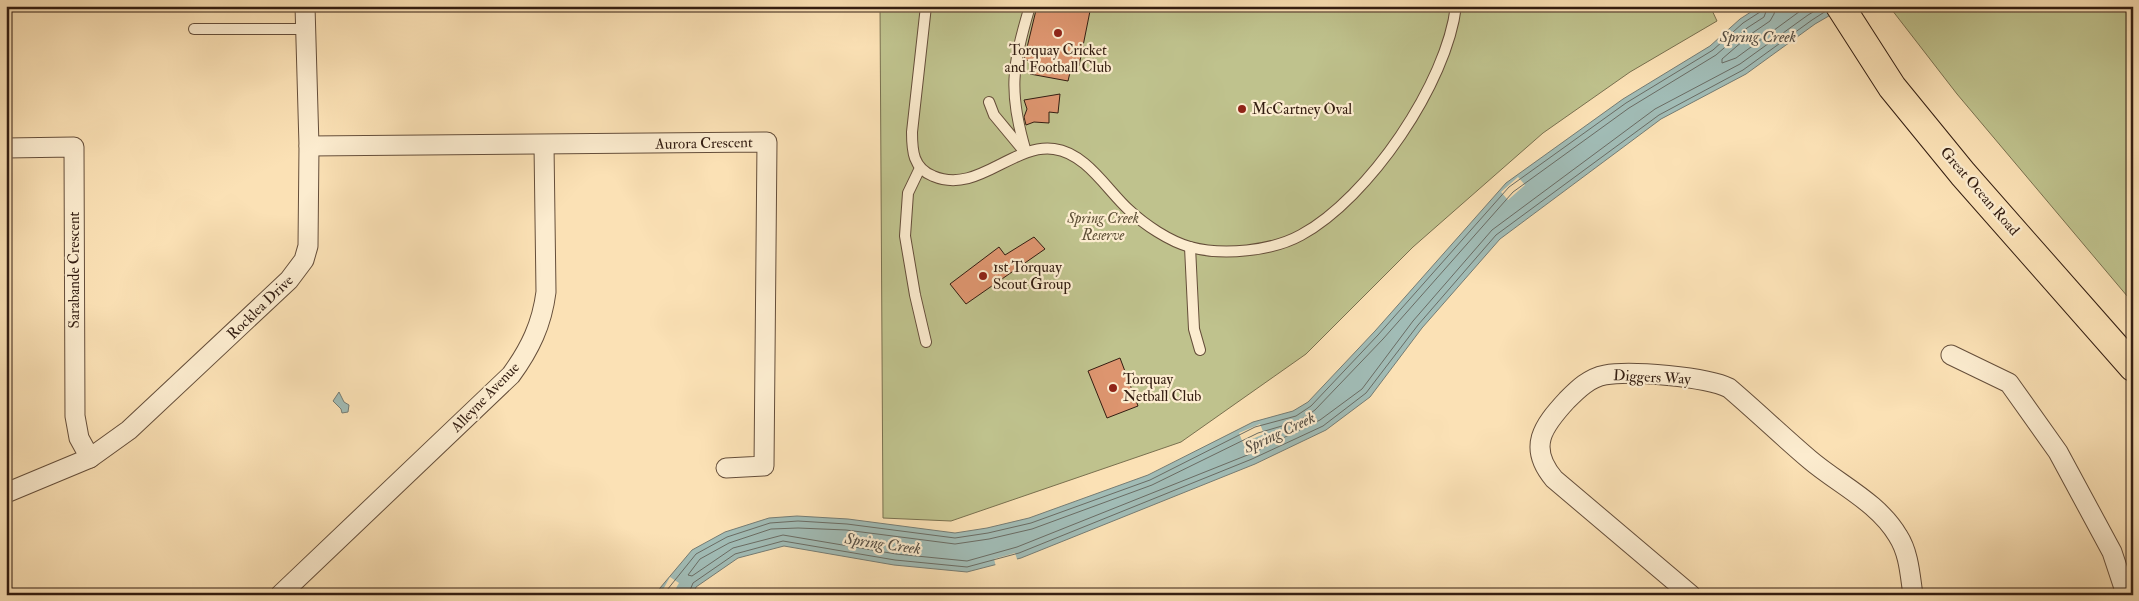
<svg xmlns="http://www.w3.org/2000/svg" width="2139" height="601" viewBox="0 0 2139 601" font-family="'IM FELL Double Pica',serif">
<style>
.green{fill:#bfc28d;stroke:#79704f}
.water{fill:#a1bcb6;stroke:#757c74}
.pier{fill:#fbe1b5}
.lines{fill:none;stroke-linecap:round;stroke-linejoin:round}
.shore{stroke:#6a6c64;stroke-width:1}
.building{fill:#dd956f;stroke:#331d11}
.lane-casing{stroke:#654e3a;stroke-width:12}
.street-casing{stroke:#654e3a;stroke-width:21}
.primary-casing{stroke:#331d11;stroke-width:30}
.lane{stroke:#fceccf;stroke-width:10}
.street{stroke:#fceccf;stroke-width:19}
.primary{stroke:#fbe1b5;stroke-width:28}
.poi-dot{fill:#8f2418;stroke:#fceccf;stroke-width:2}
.labels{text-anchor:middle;stroke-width:4.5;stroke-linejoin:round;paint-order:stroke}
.poi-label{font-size:15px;fill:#331d11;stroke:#fceccf;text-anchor:start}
.street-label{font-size:15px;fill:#331d11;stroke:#fceccf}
.park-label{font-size:15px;font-style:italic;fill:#5d4f36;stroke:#fceccf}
.water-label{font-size:16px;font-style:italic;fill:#544d43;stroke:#fceccf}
</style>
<rect width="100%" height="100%" fill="#fbe1b5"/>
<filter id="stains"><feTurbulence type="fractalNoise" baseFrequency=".004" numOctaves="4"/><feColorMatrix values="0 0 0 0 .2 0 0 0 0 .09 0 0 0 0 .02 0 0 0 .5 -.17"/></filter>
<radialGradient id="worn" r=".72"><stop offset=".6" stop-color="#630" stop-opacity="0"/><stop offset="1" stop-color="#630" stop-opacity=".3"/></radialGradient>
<g class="green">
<polygon points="880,6 1710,6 1717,21 1630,72 1543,133 1413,247 1306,354 1181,442 951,521 883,518"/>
<polygon points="1895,6 2133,6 2133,303 1957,94 1892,10"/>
</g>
<g class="water">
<polygon points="1760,6 1846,6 1815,24 1746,74 1661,119 1500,239 1422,328 1370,397 1326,430 1255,464 1021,558 967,572 894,565 784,546 738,558 696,587 693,595 657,595 660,588 692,550 725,532 769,518 797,516 848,519 955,533 987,528 1029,518 1148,475 1253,422 1293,411 1308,402 1375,331 1506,183 1623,99 1710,46 1740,19"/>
<polygon points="339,392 344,402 349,405 348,412 342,413 341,409 333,401"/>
</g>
<g class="pier">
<polygon points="1518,177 1525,185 1508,200 1501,192"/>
<polygon points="1260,424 1264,434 1243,443 1239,433"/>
<polygon points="1015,553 1018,562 996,567 994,559"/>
<polygon points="670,577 679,583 672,595 660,595"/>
</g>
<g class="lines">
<g class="shore">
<polyline points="1768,6 1764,17 1747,28 1716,55 1629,108 1513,192 1383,339 1315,410 1299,421 1258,433 1152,485 1032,529 989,539 955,544 846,530 798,528 771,529 729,543 700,559 688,575 692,576 733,548 783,535 896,554 967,561 1017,547 1250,454 1320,420 1362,389 1413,321 1492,230 1655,109 1740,64 1808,15 1823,6"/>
<polyline points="1776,6 1774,14 1770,21 1751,34 1722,59 1722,63 1736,58 1807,6"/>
<polyline points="663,595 696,554 727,537 770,523 798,521 847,524 955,538 988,533 1031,523 1150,480 1255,427 1296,416 1311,406 1378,335 1509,187 1626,103 1713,50 1743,23 1760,12 1762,6"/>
<polyline points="688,595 693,583 735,554 783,541 895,560 967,567 1019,553 1252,459 1323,426 1366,393 1418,325 1496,235 1659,115 1743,70 1812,20 1826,11"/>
</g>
</g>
<g class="building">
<polygon points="1037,6 1091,6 1079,66 1072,64 1068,81 1030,74 1032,61 1024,60"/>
<polygon points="1060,94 1058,113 1049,112 1049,123 1034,122 1026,125 1024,117 1027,109 1024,100"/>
<polygon points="1034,237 1045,249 966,304 950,284 999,247 1005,255"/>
<polygon points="1120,358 1138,406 1107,418 1088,371"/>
</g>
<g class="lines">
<defs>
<g id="lane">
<path d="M926 6 912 132C912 151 913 168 933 176 977 195 1013 143 1054 149 1086 153 1107 190 1129 210 1145 225 1169 241 1190 247 1223 256 1272 251 1301 235 1369 198 1447 83 1456 6"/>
<polyline points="194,29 305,29"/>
<polyline points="989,102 994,115 1023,150"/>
<path d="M1026 152C1008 92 1012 66 1030 6"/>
<polyline points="920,168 908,193 905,236 915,295 926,342"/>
<polyline points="1190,247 1194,329 1200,350"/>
</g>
<g id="street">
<polyline points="309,146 767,142 764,466 726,468"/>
<polyline points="6,148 74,147 75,416 79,438 90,458"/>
<polyline points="1951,355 2009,383 2058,452 2112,552 2126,594"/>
<polyline points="6,493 90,458 129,430 289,280 304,260 308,246 309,146 305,6"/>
<path d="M280 595 511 375C530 349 542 324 546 292L544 145"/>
<path d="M1691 595 1554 479C1527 447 1543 426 1567 400 1578 389 1589 378 1605 375 1630 370 1707 377 1729 388 1756 411 1782 436 1809 459 1838 484 1878 502 1898 536 1909 553 1910 575 1913 595"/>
</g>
<polyline id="primary" points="1840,6 1892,87 1963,174 2133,367"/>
</defs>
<use href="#lane" class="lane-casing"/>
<use href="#street" class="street-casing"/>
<use href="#primary" class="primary-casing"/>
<use href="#lane" class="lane"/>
<use href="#street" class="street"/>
<use href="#primary" class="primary"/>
</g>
<g class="poi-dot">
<circle cx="1058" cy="33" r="5"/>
<circle cx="1242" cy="109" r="5"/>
<circle cx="983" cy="276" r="5"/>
<circle cx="1113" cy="388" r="5"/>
</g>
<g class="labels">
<g class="poi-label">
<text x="1058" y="55" text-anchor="middle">Torquay Cricket<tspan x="1058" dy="17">and Football Club</tspan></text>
<text x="1252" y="114">McCartney Oval</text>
<text x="993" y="272">1st Torquay<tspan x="993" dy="17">Scout Group</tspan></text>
<text x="1123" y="384">Torquay<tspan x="1123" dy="17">Netball Club</tspan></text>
</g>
<g class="street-label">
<text transform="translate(704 143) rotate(-1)" y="5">Aurora Crescent</text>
<text transform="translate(1980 191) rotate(49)" y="5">Great Ocean Road</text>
<text transform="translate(74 270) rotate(-90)" y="5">Sarabande Crescent</text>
<text transform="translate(260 307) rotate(-44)" y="5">Rocklea Drive</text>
<text transform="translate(1652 377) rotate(3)" y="5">Diggers Way</text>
<text transform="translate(485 397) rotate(-46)" y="5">Alleyne Avenue</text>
</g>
<g class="park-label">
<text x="1103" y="223">Spring Creek<tspan x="1103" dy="17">Reserve</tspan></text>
</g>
<g class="water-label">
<text x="1758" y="42">Spring Creek</text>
<text transform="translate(1279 432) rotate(-25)" y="6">Spring Creek</text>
<text transform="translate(883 543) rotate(8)" y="6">Spring Creek</text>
</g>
</g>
<rect width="2139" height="601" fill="none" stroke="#fbe1b5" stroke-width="25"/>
<rect x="8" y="8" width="2124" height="586" fill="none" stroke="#331d11" stroke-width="2.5"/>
<rect x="12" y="12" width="2114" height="576" fill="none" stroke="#331d11"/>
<rect width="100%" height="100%" filter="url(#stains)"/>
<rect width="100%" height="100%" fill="url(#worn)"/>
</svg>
